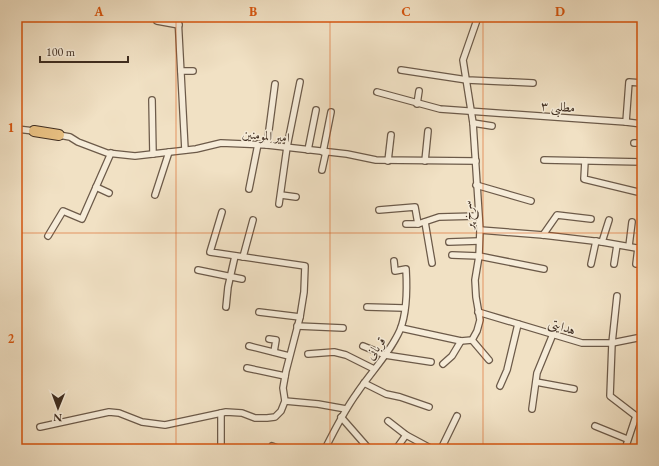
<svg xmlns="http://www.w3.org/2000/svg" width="659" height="466" viewBox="0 0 659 466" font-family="'EB Garamond',Amiri,serif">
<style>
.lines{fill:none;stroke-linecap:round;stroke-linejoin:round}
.minor-casing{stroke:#6c5a49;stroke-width:8}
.trunk-casing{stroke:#3f2d20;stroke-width:12}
.minor{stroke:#f6ecd9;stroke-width:5.5}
.trunk{stroke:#e8c082;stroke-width:10}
.grid{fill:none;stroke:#d7550e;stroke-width:1;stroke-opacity:0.55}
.labels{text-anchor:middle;stroke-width:3;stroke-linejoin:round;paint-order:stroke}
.street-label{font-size:13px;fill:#3f2d20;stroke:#f6ecd9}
.neatline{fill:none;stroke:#d7550e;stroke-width:1.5}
.grid-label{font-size:13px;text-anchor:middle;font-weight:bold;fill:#d7550e}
</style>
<rect width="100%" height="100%" fill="#f1e1c4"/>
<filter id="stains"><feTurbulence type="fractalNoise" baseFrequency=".005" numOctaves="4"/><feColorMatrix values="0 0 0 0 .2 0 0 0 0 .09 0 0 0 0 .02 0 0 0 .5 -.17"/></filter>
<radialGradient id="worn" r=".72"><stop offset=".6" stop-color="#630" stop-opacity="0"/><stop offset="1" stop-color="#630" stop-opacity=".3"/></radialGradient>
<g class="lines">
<defs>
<g id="minor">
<polyline points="178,17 185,150"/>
<polyline points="157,21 179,25"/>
<polyline points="401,70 467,80 533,83"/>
<polyline points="181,71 193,71"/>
<polyline points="377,92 440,109 626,122 642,124"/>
<polyline points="641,93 642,87"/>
<polyline points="152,100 153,154"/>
<polyline points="417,104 419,91"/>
<polyline points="626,122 629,82 642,83"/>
<polyline points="473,123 492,126"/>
<polyline points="17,129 34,131"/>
<polyline points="59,135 70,137 78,142 107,153 135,156 196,149 221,143 267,145 347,154 376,160 476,161"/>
<polyline points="634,143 642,143"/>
<polyline points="267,145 275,84"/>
<polyline points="308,150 316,110"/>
<polyline points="323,152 331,112"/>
<polyline points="544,160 642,162"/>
<polyline points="388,161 391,135"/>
<polyline points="425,161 428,131"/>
<polyline points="585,161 584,179 642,193"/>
<polyline points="322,170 326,152"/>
<polyline points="476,185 531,201"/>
<polyline points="96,187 109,193"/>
<polyline points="249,189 258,144"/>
<polyline points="155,195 169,152"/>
<polyline points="281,195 296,197"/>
<polyline points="279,204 287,147 300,82"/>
<polyline points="379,210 415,207 418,224"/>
<polyline points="425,222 432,263"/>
<polyline points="406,224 418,224 439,217 478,216"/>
<polyline points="480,230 543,235 602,242 642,249"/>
<polyline points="543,235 557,215 591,219"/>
<polyline points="48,236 63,211 82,219 111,153"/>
<polyline points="449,242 479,241"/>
<polyline points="602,242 609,220"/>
<polyline points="629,246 632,222"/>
<polyline points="452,255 479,256 544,269"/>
<polyline points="243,257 253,220"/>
<polyline points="591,264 596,241"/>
<polyline points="614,264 617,245"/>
<polyline points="636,264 638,248"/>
<polyline points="198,270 242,279"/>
<polyline points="617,296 612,343 610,396 636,416 642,419"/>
<polyline points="226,307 228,287 235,256"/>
<polyline points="367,307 404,308"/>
<polyline points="259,312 300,317"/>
<polyline points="478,312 582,343 612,343 642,337"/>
<polyline points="297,326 343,328"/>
<polyline points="401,328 461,341 472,340 477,331 480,320 476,297 475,280 479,256 480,230 473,123 463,60 478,17"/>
<polyline points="269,339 276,340 274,352"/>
<polyline points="472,340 489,360"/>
<polyline points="249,346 289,356"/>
<polyline points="363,346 385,355 431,362"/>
<polyline points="308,354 334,352 346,355 374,369"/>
<polyline points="443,364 452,356 461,341"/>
<polyline points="247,368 285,376"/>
<polyline points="536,382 574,389"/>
<polyline points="364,383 386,394 400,397 429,407"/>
<polyline points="500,386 507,370 518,324"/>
<polyline points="285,401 318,404 346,409"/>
<polyline points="532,409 537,373 553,334"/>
<polyline points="221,413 221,449"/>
<polyline points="341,417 369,449"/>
<polyline points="388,421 406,435 432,449"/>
<polyline points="595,426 627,439"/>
<polyline points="40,427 109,412 119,413 142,422 165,425 226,412 242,413 255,418 267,418 275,417 281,411 285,401 283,388 286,371 300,317 304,292 305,266 210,252 222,212"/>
<polyline points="272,446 280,449"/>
<path d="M325 449C335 429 344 411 357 393 371 372 390 353 400 330 407 313 407 286 406 269L395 271 394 261"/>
<polyline points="396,449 406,435"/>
<polyline points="441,449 457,416"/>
<polyline points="625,449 636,416"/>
</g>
<polyline id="trunk" points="34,131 59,135"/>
</defs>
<use href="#minor" class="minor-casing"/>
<use href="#trunk" class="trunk-casing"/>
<use href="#minor" class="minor"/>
<use href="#trunk" class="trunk"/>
</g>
<path class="grid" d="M176 17V449M330 17V449M483 17V449M17 233H642"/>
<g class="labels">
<g class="street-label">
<text transform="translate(558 106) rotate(4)" y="5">مطلبی ۳</text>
<text transform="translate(266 135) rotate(5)" y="5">امیر المومنین</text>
<text transform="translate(467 215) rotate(-94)" y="5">سرخ پر</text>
<text transform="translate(562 326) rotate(17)" y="5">هدایتی</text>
<text transform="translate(375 348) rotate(-55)" y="5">قربانی</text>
</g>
</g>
<rect width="659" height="466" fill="none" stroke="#f1e1c4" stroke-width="44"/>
<g transform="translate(58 408) rotate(181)" stroke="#f6ecd9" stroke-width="3" paint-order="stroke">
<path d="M0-3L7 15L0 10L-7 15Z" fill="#3f2d20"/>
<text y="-6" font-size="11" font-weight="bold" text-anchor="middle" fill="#3f2d20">N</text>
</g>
<path d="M40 56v6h88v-6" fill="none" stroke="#3f2d20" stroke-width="2"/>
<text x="46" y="56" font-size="12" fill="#3f2d20" stroke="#f6ecd9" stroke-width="3" paint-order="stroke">100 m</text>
<rect x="22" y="22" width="615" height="422" class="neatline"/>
<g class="grid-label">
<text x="99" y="16">A</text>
<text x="253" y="16">B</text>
<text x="406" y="16">C</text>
<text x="560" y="16">D</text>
<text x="11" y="132">1</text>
<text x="11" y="343">2</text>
</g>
<rect width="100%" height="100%" filter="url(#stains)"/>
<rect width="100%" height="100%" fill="url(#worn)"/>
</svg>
